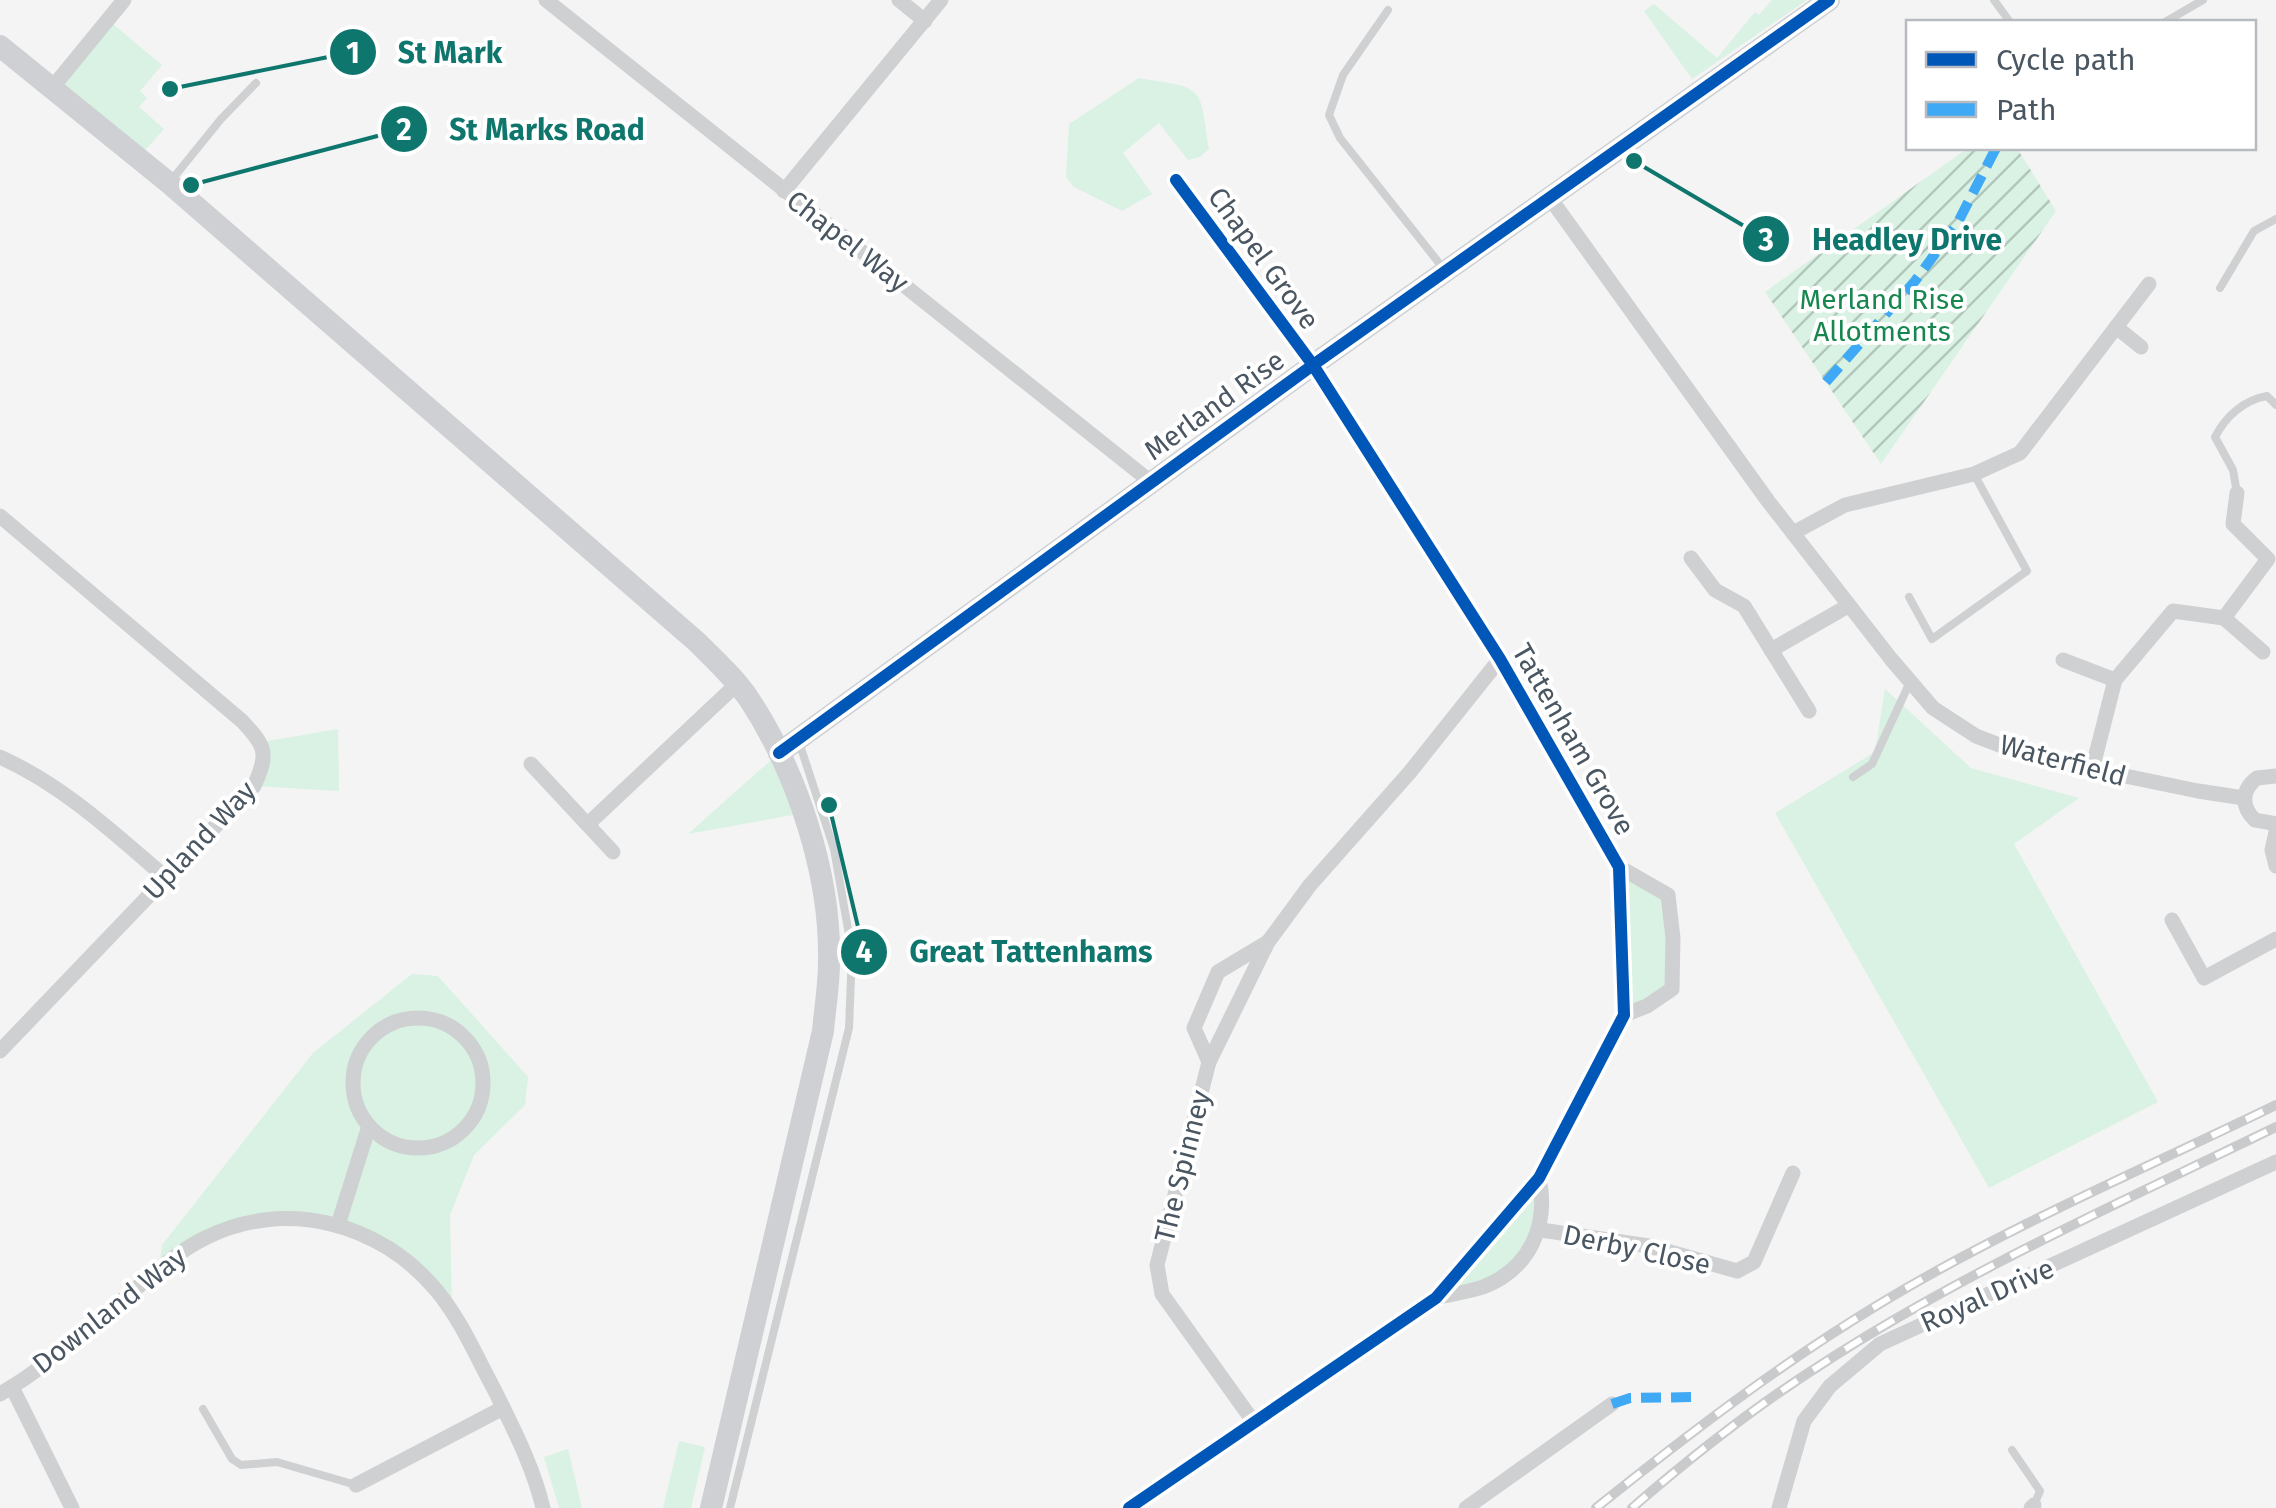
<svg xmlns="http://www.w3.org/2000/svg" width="2276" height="1508" viewBox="0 0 2276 1508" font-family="'Fira Sans',sans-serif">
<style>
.green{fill:#d9f2e3}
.garden{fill:url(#garden-furrows)}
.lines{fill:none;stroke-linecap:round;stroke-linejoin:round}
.lane{stroke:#ced0d2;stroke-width:8}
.street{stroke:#ced0d2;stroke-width:15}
.secondary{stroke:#ced0d4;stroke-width:22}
.rail-casing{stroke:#c9cacc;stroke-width:10}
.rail{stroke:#fff;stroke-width:6;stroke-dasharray:19;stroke-linecap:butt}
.quiet{stroke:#3fa9f5;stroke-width:10;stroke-dasharray:20 10;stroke-linecap:butt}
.cycleway-casing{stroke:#fff;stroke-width:19}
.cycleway{stroke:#0057b8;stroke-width:12}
.labels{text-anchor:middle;stroke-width:8;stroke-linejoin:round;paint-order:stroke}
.street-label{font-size:28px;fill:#4a5661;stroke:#fff}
.park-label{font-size:28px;fill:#17864f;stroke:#fff}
.leader{fill:none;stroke:#0f766e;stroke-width:4}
.callout-dot{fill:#0f766e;stroke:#fff;stroke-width:4}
.mark-label{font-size:30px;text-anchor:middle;font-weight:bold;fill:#fff}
.callout-label{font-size:30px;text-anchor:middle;font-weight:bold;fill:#0f766e;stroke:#fff;stroke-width:8;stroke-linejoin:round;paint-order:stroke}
</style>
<defs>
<pattern id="garden-furrows" width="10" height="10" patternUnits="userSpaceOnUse" patternTransform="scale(2.5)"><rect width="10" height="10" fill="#d9f2e3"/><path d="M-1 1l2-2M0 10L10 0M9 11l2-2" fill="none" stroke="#b2c7bb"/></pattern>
</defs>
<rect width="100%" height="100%" fill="#f4f4f4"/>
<g class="green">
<polygon points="1772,0 1807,0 1692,79 1644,11 1654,4 1717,58 1755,12 1759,15"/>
<polygon points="108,20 162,65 140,91 147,98 139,107 164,129 138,158 52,88"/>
<path d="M1139 78C1205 89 1199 83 1209 149L1200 157 1188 160 1159 123 1123 153 1152 194 1122 211 1074 187 1066 177 1069 124Z"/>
<polygon points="1885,689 1971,768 2079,798 2014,844 2158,1102 1989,1188 1775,813 1875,752"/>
<polygon points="338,729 339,791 254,786 261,742"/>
<polygon points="779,753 804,813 688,834"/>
<polygon points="1619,867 1668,895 1672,989 1624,1015"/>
<polygon points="412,974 438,976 528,1077 525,1105 474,1155 450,1215 452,1311 435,1289 366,1236 262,1218 159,1268 162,1245 313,1053"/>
<polygon points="1539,1178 1544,1200 1517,1265 1485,1286 1436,1298"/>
<polygon points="679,1441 705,1447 691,1508 663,1508"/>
<polygon points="568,1449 582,1508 559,1508 544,1457"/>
</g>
<polygon class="garden" points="1968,148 2017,148 2056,211 1881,464 1765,292"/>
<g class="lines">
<g class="lane">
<polyline points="1994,0 2010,22"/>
<polyline points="1388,10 1343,75 1329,115 1340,138 1443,268"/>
<polyline points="2165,22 2203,0"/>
<polyline points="170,182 221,119 256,83"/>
<polyline points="2220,288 2254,231 2276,219"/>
<path d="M2237 493 2233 470 2215 437C2226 416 2244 400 2267 396L2276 405"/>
<polyline points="1909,597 1932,639 2027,571 1974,474"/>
<polyline points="1853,777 1872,764 1910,682"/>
<polyline points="203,1409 232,1459 241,1465 277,1462 356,1485"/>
<polyline points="2012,1450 2040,1491 2034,1505"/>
<polyline points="730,1508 849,1028 852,952 834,849 799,742"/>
</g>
<g class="street">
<polyline points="546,0 1151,482"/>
<polyline points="899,0 925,21"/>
<polyline points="52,88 124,0"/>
<polyline points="784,191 941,0"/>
<polyline points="1550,198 1768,501 1891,659 1933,708 1976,736 2028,756 2198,791 2244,798"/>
<polyline points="2116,327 2141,347"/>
<path d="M0 516 242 721C266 747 269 753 254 786L0 1051"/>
<polyline points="1793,533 1845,505 1974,474 2020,453 2149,284"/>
<polyline points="1691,558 1715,590 1744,606 1809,711"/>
<polyline points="2224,618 2263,652"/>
<polyline points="1771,650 1848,606"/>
<polyline points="2063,660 2115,680"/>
<path d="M0 757C64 786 113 832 165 877"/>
<polyline points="531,764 613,852"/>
<polyline points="2092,770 2115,680 2173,611 2224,618 2268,559 2233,524 2237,493"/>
<path d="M2276 776 2257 778C2241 790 2241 807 2255 820L2276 824"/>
<polyline points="588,824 737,684"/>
<polyline points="2276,832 2272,850 2276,866"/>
<polyline points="1619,867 1668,895 1673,938 1672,989 1647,1006 1624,1015"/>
<polyline points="2172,920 2204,978 2276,939"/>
<circle cx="418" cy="1083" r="65"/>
<polyline points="1209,1062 1194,1028 1218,972 1268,942"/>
<polyline points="338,1225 369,1126"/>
<polyline points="1541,1230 1649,1246 1737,1271 1754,1262 1793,1173"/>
<path d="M1436 1298C1451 1294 1468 1292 1483 1287 1530 1269 1549 1225 1539 1178"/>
<polyline points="12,1387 72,1508"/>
<path d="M0 1394C47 1367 90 1327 132 1292 155 1272 177 1252 205 1238 285 1198 380 1222 437 1291 461 1320 476 1356 494 1389 513 1428 533 1466 543 1508"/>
<polyline points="1253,1421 1162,1294 1157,1265 1209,1062 1268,942 1310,885 1410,772 1500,659"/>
<polyline points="356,1485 503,1408"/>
<polyline points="1129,1508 1436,1298 1539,1178 1624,1015 1619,867 1500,659 1313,365 1176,180"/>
<polyline points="1466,1508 1612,1404"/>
<polyline points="1779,1508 1804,1421 1830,1386 1880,1344 2276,1162"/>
<polyline points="2031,1508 2034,1505"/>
</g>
<g class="secondary">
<path d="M0 46 169 183 697 642C715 660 735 678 749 699 797 772 831 874 829 962 829 985 825 1008 823 1031L711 1508"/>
<polyline points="779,753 1313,365 1829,0"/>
</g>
<defs>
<g id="rail">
<path d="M1596 1508C1687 1435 1780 1364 1881 1303 2007 1227 2144 1169 2276 1105"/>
<path d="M1632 1508C1691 1457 1753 1408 1819 1366 1963 1272 2122 1202 2276 1127"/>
</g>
</defs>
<use href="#rail" class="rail-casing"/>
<use href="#rail" class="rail"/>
<g class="quiet">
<polyline points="1826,382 1915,281 1957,224 1996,148"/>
<polyline points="1612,1404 1630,1398 1696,1397"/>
</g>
<defs>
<g id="cycleway">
<polyline points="779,753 1313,365 1829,0"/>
<polyline points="1129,1508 1436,1298 1539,1178 1624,1015 1619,867 1500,659 1313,365 1176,180"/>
</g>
</defs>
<use href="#cycleway" class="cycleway-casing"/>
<use href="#cycleway" class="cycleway"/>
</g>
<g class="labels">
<g class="street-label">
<text transform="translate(848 241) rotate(38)" y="10">Chapel Way</text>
<text transform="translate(1264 258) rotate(54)" y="10">Chapel Grove</text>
<text transform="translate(1214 405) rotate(-36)" y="10">Merland Rise</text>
<text transform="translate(1574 739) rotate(60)" y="10">Tattenham Grove</text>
<text transform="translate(2063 760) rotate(15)" y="10">Waterfield</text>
<text transform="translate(199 840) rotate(-47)" y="10">Upland Way</text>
<text transform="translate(1182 1166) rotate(-76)" y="10">The Spinney</text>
<text transform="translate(1637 1249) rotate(12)" y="10">Derby Close</text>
<text transform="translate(1987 1295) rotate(-24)" y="10">Royal Drive</text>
<text transform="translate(109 1310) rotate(-38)" y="10">Downland Way</text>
</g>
<g class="park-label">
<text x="1882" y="309">Merland Rise<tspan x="1882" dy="32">Allotments</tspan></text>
</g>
</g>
<path class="leader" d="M170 89L353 52M191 185L404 129M1634 161L1766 239M829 805L864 952"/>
<g class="callout-dot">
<circle cx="170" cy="89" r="10"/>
<circle cx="191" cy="185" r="10"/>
<circle cx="1634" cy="161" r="10"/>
<circle cx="829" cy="805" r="10"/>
<circle cx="353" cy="52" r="25"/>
<circle cx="404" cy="129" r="25"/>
<circle cx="1766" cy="239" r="25"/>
<circle cx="864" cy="952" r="25"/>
</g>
<g class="mark-label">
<text x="353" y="63">1</text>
<text x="404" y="140">2</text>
<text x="1766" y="250">3</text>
<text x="864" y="962">4</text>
</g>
<g class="callout-label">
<text x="450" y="63">St Mark</text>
<text x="547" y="140">St Marks Road</text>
<text x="1907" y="250">Headley Drive</text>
<text x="1031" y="962">Great Tattenhams</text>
</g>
<rect x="1906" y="20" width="350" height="130" fill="#ffffff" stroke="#b7bbc0" stroke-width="2.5"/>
<rect x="1926" y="52" width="50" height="15" fill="#0057b8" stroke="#b7bbc0" stroke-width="2.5"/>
<text x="1996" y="70" font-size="30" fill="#4a5661">Cycle path</text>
<rect x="1926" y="102" width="50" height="15" fill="#3fa9f5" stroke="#b7bbc0" stroke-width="2.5"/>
<text x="1996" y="120" font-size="30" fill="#4a5661">Path</text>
</svg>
